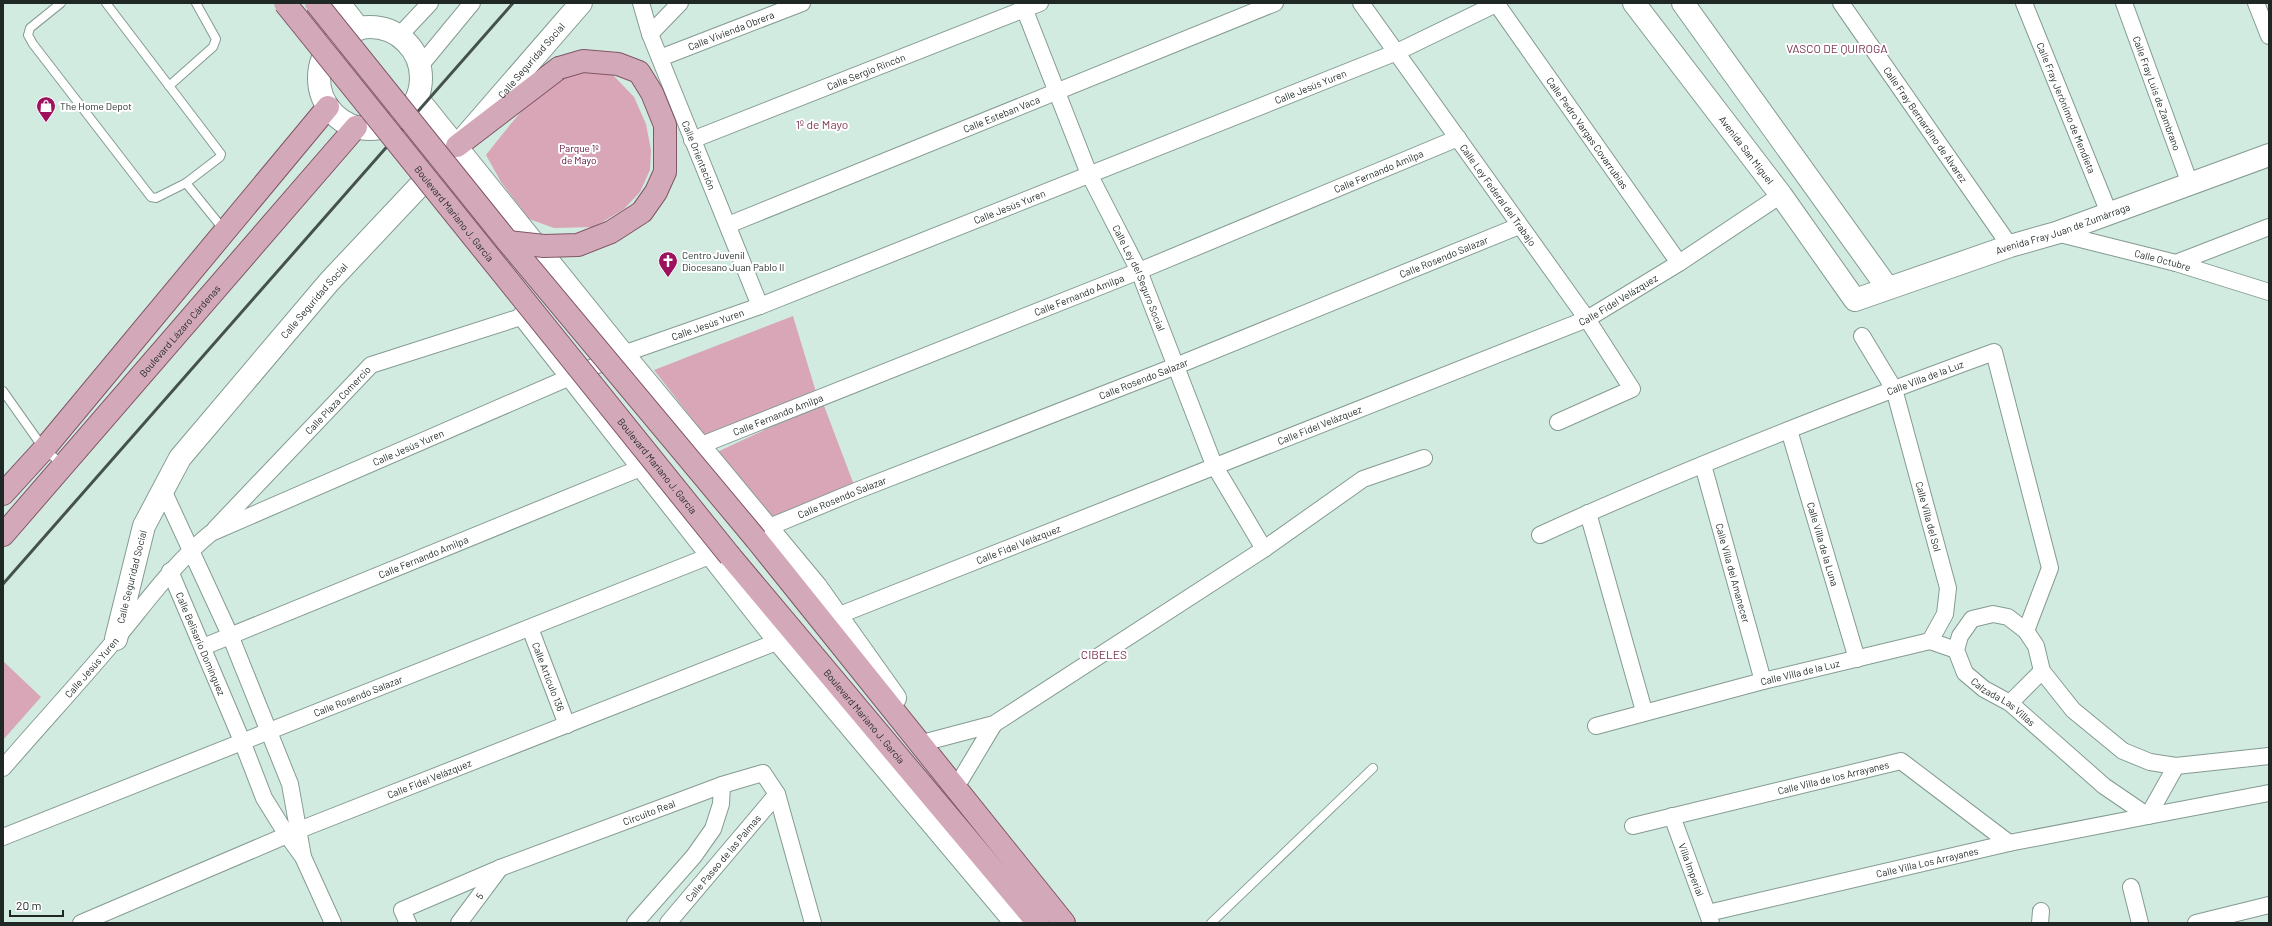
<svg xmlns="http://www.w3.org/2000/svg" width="2272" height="926" viewBox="0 0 2272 926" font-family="Barlow,sans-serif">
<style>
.green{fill:#d8a6b7}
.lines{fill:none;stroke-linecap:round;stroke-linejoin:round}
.lane-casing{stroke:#849b91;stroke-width:10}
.street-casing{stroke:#849b91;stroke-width:18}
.secondary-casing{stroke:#849b91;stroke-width:24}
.primary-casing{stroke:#805666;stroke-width:24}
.lane{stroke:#fff;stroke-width:8}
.street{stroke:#fff;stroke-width:16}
.secondary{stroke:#fff;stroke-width:22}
.primary{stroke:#d3a9b9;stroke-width:22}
.rail{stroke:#45524c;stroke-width:3}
.primary-bridge-casing{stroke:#805666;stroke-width:24;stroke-linecap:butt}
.primary-bridge{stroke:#d3a9b9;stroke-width:22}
.labels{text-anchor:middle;stroke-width:4;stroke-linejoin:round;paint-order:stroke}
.street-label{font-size:10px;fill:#1f2824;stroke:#fff}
.poi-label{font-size:10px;fill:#1f2824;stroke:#fff;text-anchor:start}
.park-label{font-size:10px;fill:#5f0936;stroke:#fff}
.quarter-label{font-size:12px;fill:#7c3855;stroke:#fff}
</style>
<rect width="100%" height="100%" fill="#d2ebe0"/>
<g class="green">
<path d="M599 70 613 75 634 97 646 124 651 150 650 170 640 192 624 209 594 227 554 228 529 219 501 182 486 155C506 130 541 82 572 72 580 69 591 70 599 70Z"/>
<polygon points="793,316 816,392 706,437 654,370"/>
<polygon points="823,403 854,485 770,519 717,452"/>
<polygon points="3,661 41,697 3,740"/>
</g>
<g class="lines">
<defs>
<g id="lane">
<polyline points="61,3 30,28 28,35 33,44 151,197 156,198 186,183"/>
<polyline points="106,3 221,154 220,157 186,183 224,230"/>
<polyline points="169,86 213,47 216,39 196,3"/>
<polyline points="3,391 44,449 62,464"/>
<polyline points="1211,923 1373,768"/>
</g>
<g id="street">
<path id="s1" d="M641 3 650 34 760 306"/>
<path id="s2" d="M1022 3 1089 174 1139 271 1214 465 1264 549"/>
<path id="s3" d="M1361 3 1587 319 1632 389 1558 422"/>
<path id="s4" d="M1496 3 1679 263"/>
<path id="s5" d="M1841 3 2010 246"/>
<path id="s6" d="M2024 3 2109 213"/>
<path id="s7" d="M2124 3 2190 184"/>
<polyline points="2256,3 2269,36"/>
<polyline points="650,34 680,3"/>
<polyline points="399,36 430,3"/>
<path id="s8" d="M660 58 802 3"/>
<polyline points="420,66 472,3"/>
<path id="s9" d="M692 140 1040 3"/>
<path id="s10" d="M728 225 1275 3"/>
<path id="s11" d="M2056 233 2176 263 2269 292"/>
<polyline points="2176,263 2269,227"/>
<path id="s12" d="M1862 336 1894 389 1948 588 1945 614 1930 641"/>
<path id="s13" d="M1789 430 1857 659"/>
<path id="s14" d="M699 446 1139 271 1458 138"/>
<path id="s15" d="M1703 465 1763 681"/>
<polyline points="163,490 230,635 290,784 303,857"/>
<polyline points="1588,513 1644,711"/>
<path id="s16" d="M767 528 856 491 1176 366 1519 226"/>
<path id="s17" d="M215 529 371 365 524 316"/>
<path id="s18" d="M1540 535C1688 467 1841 408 1994 352L2050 568 2026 631"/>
<path id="s19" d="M170 571 242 741 264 798 287 835 303 857 333 923"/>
<path id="s20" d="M837 616 1587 319 1679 263 1781 195"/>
<path id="s21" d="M530 628 567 725"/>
<path id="s22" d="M203 647 643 467"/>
<polyline points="2010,703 2042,671"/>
<path id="s23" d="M1596 726 1763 681 1930 641 1956 650"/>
<polyline points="926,742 994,724 1264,549 1363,479 1424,458"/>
<path id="s24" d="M2269 756 2176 766 2150 762 2123 751 2073 710 2042 671 2036 646 2026 631 2008 617 1993 614 1972 619 1960 636 1956 650 1965 673 1984 689 2010 703 2104 786 2148 816 2269 793"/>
<path id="s25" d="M3 768C40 725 79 683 115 640 146 603 173 564 211 533L623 354 760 306 1397 52 1498 3"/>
<polyline points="958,784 994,724"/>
<path id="s26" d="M1672 816 1711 923"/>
<path id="s27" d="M1633 826 1901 761 2009 843"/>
<path id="s28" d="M3 837 712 555"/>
<polyline points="2131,887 2140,923"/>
<path id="s29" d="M1708 913 2009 843 2148 816 2176 766"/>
<path id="s30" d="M81 923 299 830 779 641"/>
<path id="s31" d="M408 923 402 910 500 868 722 785 763 773 777 794 813 923"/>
<path id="s32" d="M459 923 500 868"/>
<polyline points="635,923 694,856 713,829 721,804 722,785"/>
<path id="s33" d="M668 923 777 794"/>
<polyline points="2040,923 2041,911"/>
<polyline points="2196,923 2269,905"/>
</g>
<g id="secondary">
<polyline points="339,3 359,29"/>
<path id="s34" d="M1634 3 1781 195 1855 300 2010 246 2056 233 2269 155"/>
<polyline points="1683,3 1887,287"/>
<circle cx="370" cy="78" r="51"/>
<polyline points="417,98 623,354 816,587 895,698"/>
<polyline points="524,316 779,641 1016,923"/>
<path id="s35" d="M116 639 144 526 180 458 329 282 457 146 581 3"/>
</g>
<g id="primary">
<polyline points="457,146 559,68"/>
<polyline points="3,494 44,449 328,107"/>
<path id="s36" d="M3 535 356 127"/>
<polyline points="756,539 1064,923"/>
<path id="s37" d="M730 556 1038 923"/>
</g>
</defs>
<use href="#lane" class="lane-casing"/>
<use href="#street" class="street-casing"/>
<use href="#secondary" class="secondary-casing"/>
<use href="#primary" class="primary-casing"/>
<use href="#lane" class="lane"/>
<use href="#street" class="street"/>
<use href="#secondary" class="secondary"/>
<use href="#primary" class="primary"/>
<polyline class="rail" points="3,584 513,3"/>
<defs>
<g id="primary-bridge">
<path id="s38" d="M285 3 730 556"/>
<polyline points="316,3 508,242 756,539"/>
<polyline points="508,242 544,246 578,245 611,232 642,212 656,192 665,172 665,125 652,93 639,72 618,64 583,61 559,68"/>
</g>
</defs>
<use href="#primary-bridge" class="primary-bridge-casing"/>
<use href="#primary-bridge" class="primary-bridge"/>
</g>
<defs>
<symbol id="shop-pin" viewBox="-11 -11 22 30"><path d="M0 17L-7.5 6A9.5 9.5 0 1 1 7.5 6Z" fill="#9e115d" stroke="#fff"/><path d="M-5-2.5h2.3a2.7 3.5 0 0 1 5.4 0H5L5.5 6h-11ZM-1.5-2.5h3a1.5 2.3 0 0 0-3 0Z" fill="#fff"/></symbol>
<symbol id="church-pin" viewBox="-11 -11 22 30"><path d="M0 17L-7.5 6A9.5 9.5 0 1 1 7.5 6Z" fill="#9e115d" stroke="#fff"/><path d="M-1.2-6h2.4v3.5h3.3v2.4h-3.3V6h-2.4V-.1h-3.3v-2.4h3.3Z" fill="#fff"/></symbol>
</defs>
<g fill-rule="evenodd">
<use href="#shop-pin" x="35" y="95" width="22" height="30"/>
<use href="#church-pin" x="657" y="250" width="22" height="30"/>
</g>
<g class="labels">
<g class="street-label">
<text dy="4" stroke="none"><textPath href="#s8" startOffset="76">Calle Vivienda Obrera</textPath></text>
<text dy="4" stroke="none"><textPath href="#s35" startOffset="724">Calle Seguridad Social</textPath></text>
<text dy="4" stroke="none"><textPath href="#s9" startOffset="187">Calle Sergio Rincón</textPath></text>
<text dy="4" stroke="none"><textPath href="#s25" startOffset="1501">Calle Jesús Yuren</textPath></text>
<text dy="4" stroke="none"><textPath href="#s7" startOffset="96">Calle Fray Luis de Zambrano</textPath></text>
<text dy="4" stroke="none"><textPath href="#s6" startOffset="113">Calle Fray Jerónimo de Mendieta</textPath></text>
<text dy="4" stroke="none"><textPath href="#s10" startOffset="295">Calle Esteban Vaca</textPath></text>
<text dy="4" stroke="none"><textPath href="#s5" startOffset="148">Calle Fray Bernardino de Álvarez</textPath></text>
<text dy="4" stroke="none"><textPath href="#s4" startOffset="159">Calle Pedro Vargas Covarrubias</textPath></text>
<text dy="4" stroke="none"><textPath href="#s34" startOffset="185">Avenida San Miguel</textPath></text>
<text dy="4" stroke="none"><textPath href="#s1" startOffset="163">Calle Orientación</textPath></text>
<text dy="4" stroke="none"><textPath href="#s14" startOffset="733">Calle Fernando Amilpa</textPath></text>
<text dy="4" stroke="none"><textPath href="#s3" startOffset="236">Calle Ley Federal del Trabajo</textPath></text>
<text dy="4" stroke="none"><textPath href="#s25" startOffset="1177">Calle Jesús Yuren</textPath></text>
<text dy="4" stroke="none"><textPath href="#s38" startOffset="270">Boulevard Mariano J. García</textPath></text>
<text dy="4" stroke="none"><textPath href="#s34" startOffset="590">Avenida Fray Juan de Zumárraga</textPath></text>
<text dy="4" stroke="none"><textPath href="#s16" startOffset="729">Calle Rosendo Salazar</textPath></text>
<text dy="4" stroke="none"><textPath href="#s11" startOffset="110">Calle Octubre</textPath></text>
<text dy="4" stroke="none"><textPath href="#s2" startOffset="299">Calle Ley del Seguro Social</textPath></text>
<text dy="4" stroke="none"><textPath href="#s14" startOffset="409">Calle Fernando Amilpa</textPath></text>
<text dy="4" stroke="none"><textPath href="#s20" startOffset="843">Calle Fidel Velázquez</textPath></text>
<text dy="4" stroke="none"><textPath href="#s35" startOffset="400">Calle Seguridad Social</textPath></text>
<text dy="4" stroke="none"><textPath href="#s25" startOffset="853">Calle Jesús Yuren</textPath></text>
<text dy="4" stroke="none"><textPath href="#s36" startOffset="270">Boulevard Lázaro Cárdenas</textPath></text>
<text dy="4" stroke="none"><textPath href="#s18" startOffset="416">Calle Villa de la Luz</textPath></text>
<text dy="4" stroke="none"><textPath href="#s16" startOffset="405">Calle Rosendo Salazar</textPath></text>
<text dy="4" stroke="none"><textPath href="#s17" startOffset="178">Calle Plaza Comercio</textPath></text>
<text dy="4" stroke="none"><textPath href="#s14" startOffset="85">Calle Fernando Amilpa</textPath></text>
<text dy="4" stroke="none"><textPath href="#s20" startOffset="519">Calle Fidel Velázquez</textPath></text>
<text dy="4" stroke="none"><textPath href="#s25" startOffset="529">Calle Jesús Yuren</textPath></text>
<text dy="4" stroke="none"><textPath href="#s38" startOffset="594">Boulevard Mariano J. García</textPath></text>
<text dy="4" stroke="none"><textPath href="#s16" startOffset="81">Calle Rosendo Salazar</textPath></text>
<text dy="4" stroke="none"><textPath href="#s12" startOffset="194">Calle Villa del Sol</textPath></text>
<text dy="4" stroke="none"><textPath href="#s20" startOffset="195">Calle Fidel Velázquez</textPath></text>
<text dy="4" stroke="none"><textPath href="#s13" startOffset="119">Calle Villa de la Luna</textPath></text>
<text dy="4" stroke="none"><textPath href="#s22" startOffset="238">Calle Fernando Amilpa</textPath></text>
<text dy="4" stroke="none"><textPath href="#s15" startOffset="112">Calle Villa del Amanecer</textPath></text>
<text dy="4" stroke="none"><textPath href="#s35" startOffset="64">Calle Seguridad Social</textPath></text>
<text dy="4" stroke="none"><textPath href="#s19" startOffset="79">Calle Belisario Domínguez</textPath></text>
<text dy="4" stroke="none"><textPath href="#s25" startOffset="134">Calle Jesús Yuren</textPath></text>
<text dy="4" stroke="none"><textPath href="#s23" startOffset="211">Calle Villa de la Luz</textPath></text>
<text dy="4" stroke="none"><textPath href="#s21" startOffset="52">Calle Artículo 136</textPath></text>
<text dy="4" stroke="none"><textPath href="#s28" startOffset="382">Calle Rosendo Salazar</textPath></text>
<text dy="4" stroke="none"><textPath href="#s24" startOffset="475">Calzada Las Villas</textPath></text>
<text dy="4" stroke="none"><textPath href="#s37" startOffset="209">Boulevard Mariano J. García</textPath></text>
<text dy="4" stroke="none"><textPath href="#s27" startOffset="206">Calle Villa de los Arrayanes</textPath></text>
<text dy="4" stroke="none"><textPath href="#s30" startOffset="377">Calle Fidel Velázquez</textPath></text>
<text dy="4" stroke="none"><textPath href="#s31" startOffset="280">Circuito Real</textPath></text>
<text dy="4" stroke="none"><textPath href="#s33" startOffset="85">Calle Paseo de las Palmas</textPath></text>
<text dy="4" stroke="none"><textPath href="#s29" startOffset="225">Calle Villa Los Arrayanes</textPath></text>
<text dy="4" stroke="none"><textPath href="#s26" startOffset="57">Villa Imperial</textPath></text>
<text dy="4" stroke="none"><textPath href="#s32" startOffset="34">5</textPath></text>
</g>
<g class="poi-label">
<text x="60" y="110">The Home Depot</text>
<text x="682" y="259">Centro Juvenil<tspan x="682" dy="12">Diocesano Juan Pablo II</tspan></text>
</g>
<g class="park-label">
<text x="579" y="152">Parque 1º<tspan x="579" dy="12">de Mayo</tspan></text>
</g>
<g class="quarter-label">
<text x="1837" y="53">VASCO DE QUIROGA</text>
<text x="822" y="129">1º de Mayo</text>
<text x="1104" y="659">CIBELES</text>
</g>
</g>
<rect width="2272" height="926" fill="none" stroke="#1f2824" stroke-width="8"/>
<path d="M10 910v6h53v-6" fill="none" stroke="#1f2824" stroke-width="2"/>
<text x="16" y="910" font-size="12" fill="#1f2824" stroke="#ffffff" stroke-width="3" paint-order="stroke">20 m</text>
</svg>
